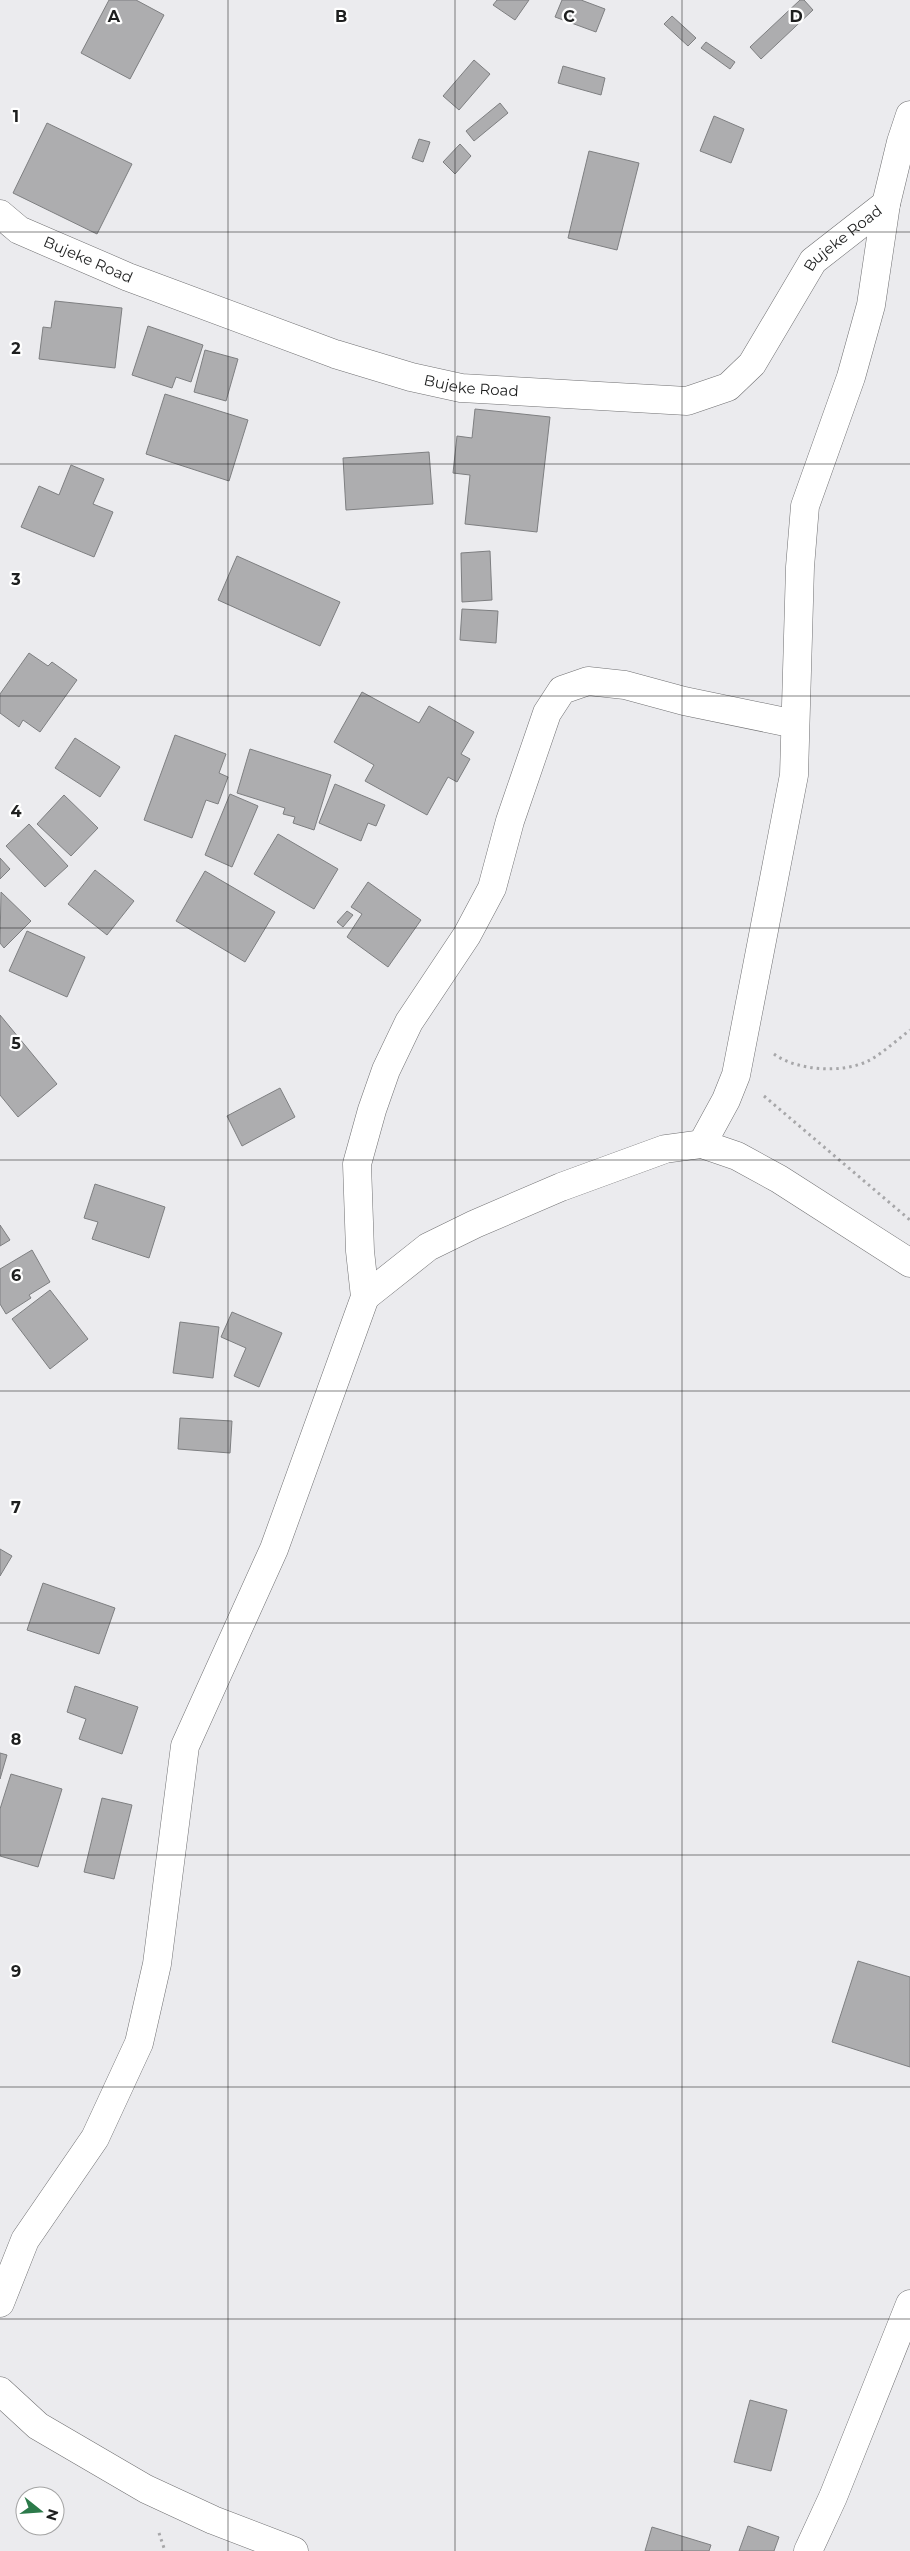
<svg xmlns="http://www.w3.org/2000/svg" width="910" height="2551" viewBox="0 0 910 2551" font-family="Montserrat,sans-serif">
<style>
.building{fill:#adadaf;stroke:#7e7f81}
.lines{fill:none;stroke-linecap:round;stroke-linejoin:round}
.minor-casing{stroke:#707072;stroke-width:29}
.path{stroke:#a7a7a9;stroke-width:3;stroke-dasharray:2.5 4;stroke-linecap:butt}
.minor{stroke:#fff;stroke-width:28}
.grid{fill:none;stroke:#1e1f1f;stroke-width:1;stroke-opacity:0.55}
.labels{text-anchor:middle;stroke-width:4.5;stroke-linejoin:round;paint-order:stroke}
.street-label{font-size:15px;fill:#1e1f1f;stroke:#fff}
.grid-label{font-size:16px;text-anchor:middle;font-weight:bold;fill:#1e1f1f;stroke:#fff;stroke-width:4.5;stroke-linejoin:round;paint-order:stroke}
</style>
<rect width="100%" height="100%" fill="#ebebee"/>
<g class="building">
<polygon points="109,0 136,0 164,15 130,79 81,53"/>
<polygon points="497,0 529,0 515,20 493,5"/>
<polygon points="562,0 581,0 605,9 596,32 555,17"/>
<polygon points="800,0 804,0 813,10 761,59 750,47"/>
<polygon points="672,16 696,38 688,46 664,24"/>
<polygon points="706,42 735,62 730,69 701,48"/>
<polygon points="474,60 490,74 459,110 443,96"/>
<polygon points="563,66 605,78 601,95 558,83"/>
<polygon points="500,103 508,113 474,141 466,131"/>
<polygon points="714,116 744,129 731,163 700,151"/>
<polygon points="47,123 132,164 97,234 13,193"/>
<polygon points="419,139 430,142 423,162 412,158"/>
<polygon points="460,144 471,156 455,174 443,162"/>
<polygon points="589,151 639,163 617,250 568,238"/>
<polygon points="55,301 122,308 115,368 39,359 43,327 51,328"/>
<polygon points="148,326 203,345 191,382 176,377 172,388 132,375"/>
<polygon points="205,350 238,359 226,401 194,392"/>
<polygon points="165,394 248,420 229,481 146,454"/>
<polygon points="475,409 550,417 537,532 465,524 470,475 453,473 457,436 472,438"/>
<polygon points="429,452 433,504 346,510 343,458"/>
<polygon points="71,465 104,479 93,504 113,512 94,557 21,527 39,486 59,495"/>
<polygon points="490,551 492,600 462,602 461,553"/>
<polygon points="237,556 340,602 320,646 218,600"/>
<polygon points="462,609 498,611 496,643 460,640"/>
<polygon points="29,653 48,666 52,662 77,680 40,732 23,720 19,727 0,713 0,694"/>
<polygon points="362,692 419,723 429,706 474,732 461,754 470,759 457,782 448,777 427,815 365,781 374,765 334,742"/>
<polygon points="175,735 226,754 219,773 228,777 218,804 206,800 192,838 144,820"/>
<polygon points="75,738 120,767 100,797 55,768"/>
<polygon points="250,749 331,775 314,830 293,823 295,817 283,814 285,808 237,793"/>
<polygon points="335,784 385,805 376,826 368,823 361,841 319,823"/>
<polygon points="230,794 258,806 232,867 205,855"/>
<polygon points="64,795 98,828 71,856 37,824"/>
<polygon points="29,824 68,866 45,887 6,846"/>
<polygon points="278,834 338,869 314,909 254,874"/>
<polygon points="0,858 10,869 0,879"/>
<polygon points="95,870 134,901 107,935 68,904"/>
<polygon points="205,871 275,912 245,962 176,921"/>
<polygon points="368,882 421,920 388,967 347,937 362,914 351,907"/>
<polygon points="1,892 31,921 4,948 0,943"/>
<polygon points="347,911 353,915 343,927 337,922"/>
<polygon points="27,931 85,957 67,997 9,971"/>
<polygon points="0,1015 57,1084 18,1117 0,1095"/>
<polygon points="280,1088 295,1117 242,1146 227,1116"/>
<polygon points="95,1184 165,1207 149,1258 92,1239 98,1222 84,1218"/>
<polygon points="0,1225 10,1240 0,1246"/>
<polygon points="32,1250 50,1282 29,1295 31,1298 6,1314 0,1304 0,1269"/>
<polygon points="50,1290 88,1339 50,1369 12,1319"/>
<polygon points="232,1312 282,1333 259,1387 234,1376 246,1348 221,1337"/>
<polygon points="180,1322 219,1327 213,1378 173,1373"/>
<polygon points="180,1418 232,1421 230,1453 178,1449"/>
<polygon points="0,1549 12,1556 0,1576"/>
<polygon points="43,1583 115,1608 99,1654 27,1630"/>
<polygon points="75,1686 138,1707 122,1754 79,1739 86,1719 67,1712"/>
<polygon points="0,1753 7,1755 0,1779"/>
<polygon points="11,1774 62,1789 38,1867 0,1856 0,1809"/>
<polygon points="102,1798 132,1805 114,1879 84,1872"/>
<polygon points="858,1961 910,1977 910,2067 832,2042"/>
<polygon points="750,2400 787,2410 771,2471 734,2462"/>
<polygon points="748,2526 779,2537 774,2551 739,2551"/>
<polygon points="652,2527 711,2545 709,2551 645,2551"/>
</g>
<g class="lines">
<defs>
<g id="minor">
<path id="s1" d="M0 214 19 230 128 277 335 354 411 377 461 388 687 401 728 387 752 364 813 261 886 204"/>
<polyline points="702,1144 726,1100 736,1075 794,775 800,567 805,506 851,377 871,305 886,204 901,142 910,115"/>
<polyline points="365,1297 428,1247 475,1224 561,1187 665,1149 702,1144 737,1156 779,1179 910,1263"/>
<polyline points="0,2303 25,2240 95,2138 139,2043 157,1964 185,1746 274,1549 365,1297 360,1251 357,1164 372,1110 386,1070 409,1022 467,935 492,888 510,821 547,713 562,690 588,681 625,685 684,701 795,724"/>
<polyline points="0,2391 38,2426 146,2489 213,2520 294,2551"/>
<polyline points="808,2551 833,2497 910,2304"/>
</g>
</defs>
<use href="#minor" class="minor-casing"/>
<g class="path">
<path d="M774 1054C797 1071 844 1074 870 1060 884 1052 897 1040 910 1030"/>
<polyline points="764,1096 910,1220"/>
<polyline points="159,2533 165,2551"/>
</g>
<use href="#minor" class="minor"/>
</g>
<path class="grid" d="M228 0V2551M455 0V2551M682 0V2551M0 232H910M0 464H910M0 696H910M0 928H910M0 1160H910M0 1391H910M0 1623H910M0 1855H910M0 2087H910M0 2319H910"/>
<g class="labels">
<g class="street-label">
<text dy="5" stroke="none"><textPath href="#s1" startOffset="955">Bujeke Road</textPath></text>
<text dy="5" stroke="none"><textPath href="#s1" startOffset="100">Bujeke Road</textPath></text>
<text dy="5" stroke="none"><textPath href="#s1" startOffset="505">Bujeke Road</textPath></text>
</g>
</g>
<g class="grid-label">
<text x="114" y="22">A</text>
<text x="341" y="22">B</text>
<text x="569" y="22">C</text>
<text x="796" y="22">D</text>
<text x="16" y="122">1</text>
<text x="16" y="354">2</text>
<text x="16" y="585">3</text>
<text x="16" y="817">4</text>
<text x="16" y="1049">5</text>
<text x="16" y="1281">6</text>
<text x="16" y="1513">7</text>
<text x="16" y="1745">8</text>
<text x="16" y="1977">9</text>
</g>
<g transform="translate(40 2511) rotate(107)"><circle r="24" fill="#ffffff" stroke="#a5a5a5"/>
<path d="M0-4L9 19L0 12L-9 19Z" fill="#2c7a4a"/>
<text y="-8" font-size="14" font-weight="bold" text-anchor="middle" fill="#1e1f1f">N</text>
</g>
</svg>
